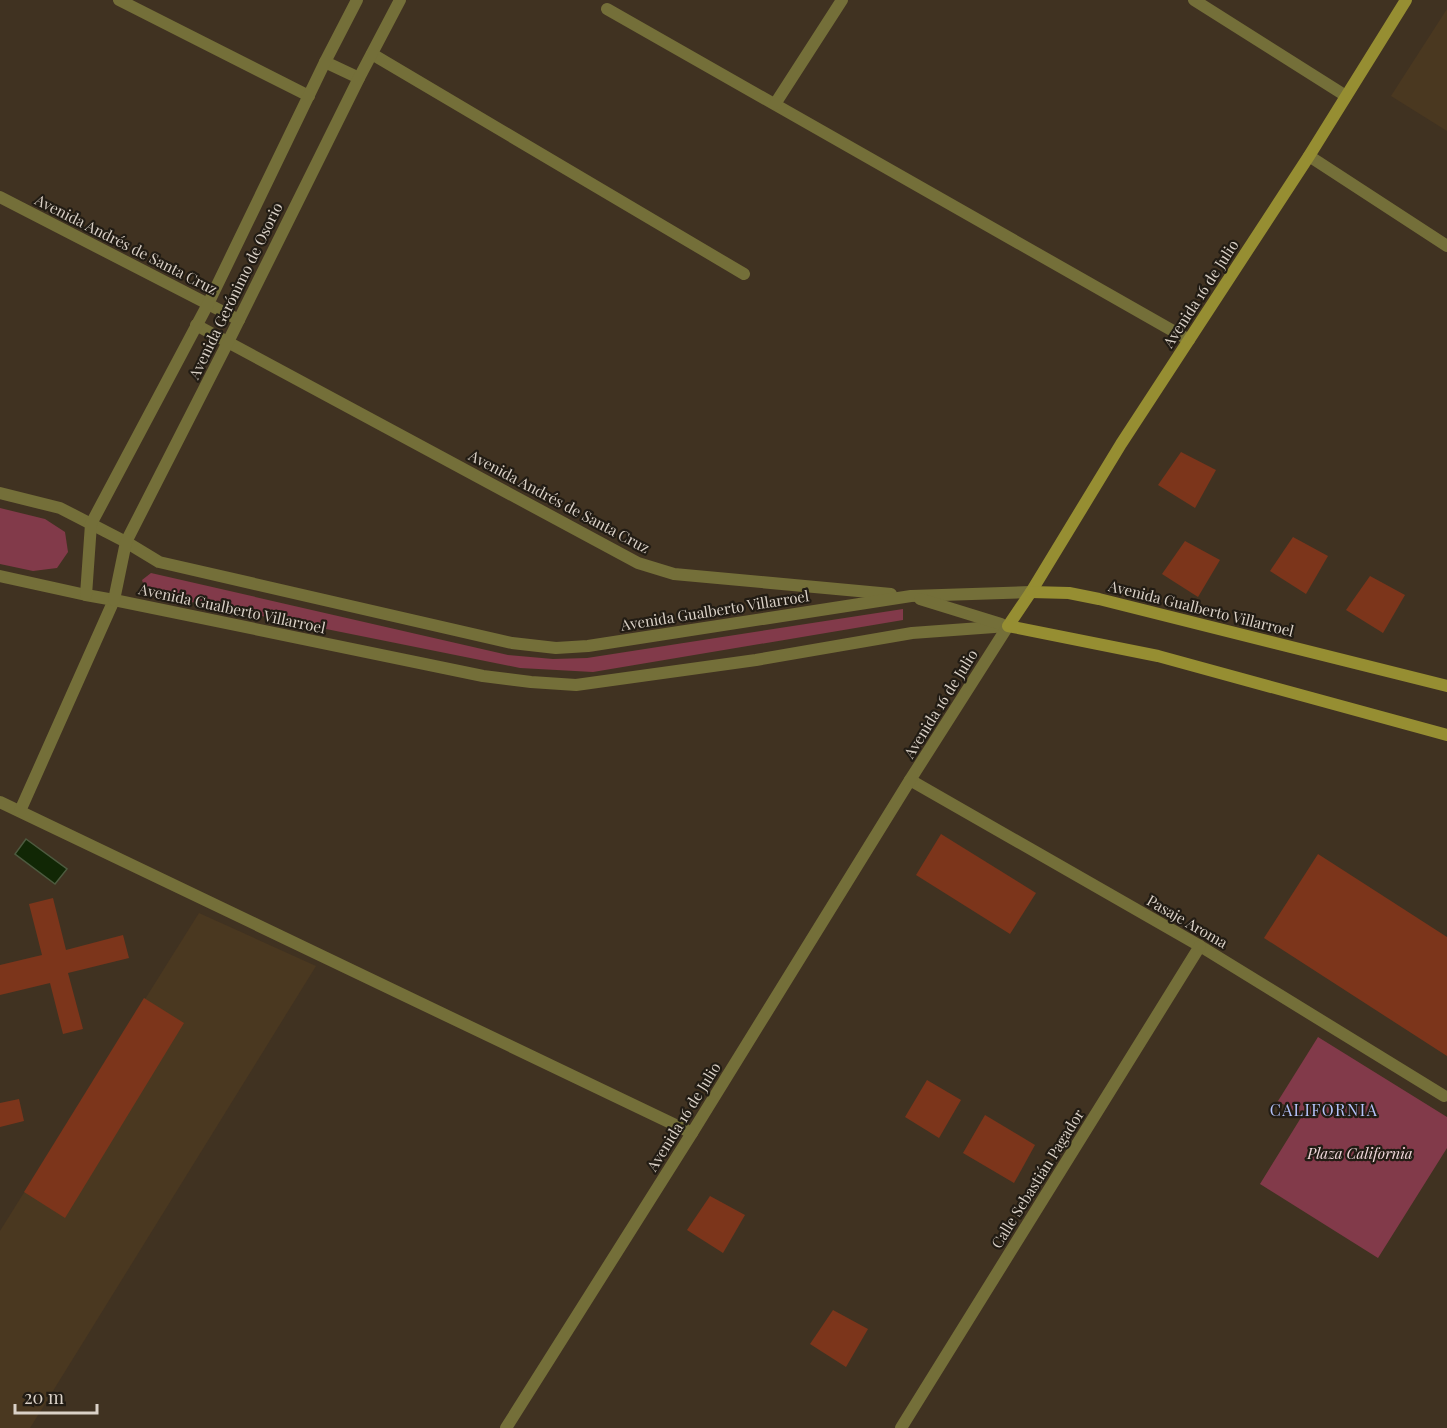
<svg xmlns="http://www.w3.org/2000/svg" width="1447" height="1428" viewBox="0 0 1447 1428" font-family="'Playfair Display',serif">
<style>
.built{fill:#4a3820}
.green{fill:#823a4a}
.water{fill:#112705;stroke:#4d5a3f;stroke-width:1.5}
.building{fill:#7c351b}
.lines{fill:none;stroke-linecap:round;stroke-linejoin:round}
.service{stroke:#746f39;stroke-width:12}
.minor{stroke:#746f39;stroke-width:12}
.tertiary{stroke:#746f39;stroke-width:12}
.secondary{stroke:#968e32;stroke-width:12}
.labels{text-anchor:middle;stroke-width:4.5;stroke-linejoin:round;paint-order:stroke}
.street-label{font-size:15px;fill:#dad1c7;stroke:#221c14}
.park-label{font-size:15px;font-style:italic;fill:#f0d8db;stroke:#221c14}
.neighbourhood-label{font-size:16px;letter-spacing:1.5px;fill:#b5c4fc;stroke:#221c14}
</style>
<rect width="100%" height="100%" fill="#403221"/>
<g class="built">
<polygon points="1447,9 1447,131 1391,96"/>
<polygon points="199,913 316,966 30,1428 0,1428 0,1231"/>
</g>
<g class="green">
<polygon points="0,508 45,519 65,532 68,552 57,568 33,571 0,564"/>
<polygon points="151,573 508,655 553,659 587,658 903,609 903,620 593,672 520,668 157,595 145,589 142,580"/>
<polygon points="1318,1037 1447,1117 1447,1148 1378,1258 1260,1184 1302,1116 1278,1101"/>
</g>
<polygon class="water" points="26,839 67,869 55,884 15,854"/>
<g class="building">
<polygon points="1181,452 1216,470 1195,508 1158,485"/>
<polygon points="1293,537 1328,556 1306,594 1270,571"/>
<polygon points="1185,541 1220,560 1198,597 1162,574"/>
<polygon points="1370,576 1405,595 1383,633 1346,610"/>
<polygon points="941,834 1036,893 1010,934 916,875"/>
<polygon points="1318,854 1447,937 1447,1056 1264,938"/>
<polygon points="53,898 66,950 123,935 129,958 68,973 83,1029 63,1034 50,983 0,995 0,965 42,955 29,904"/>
<polygon points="144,998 184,1023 65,1218 24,1192"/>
<polygon points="927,1080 961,1100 939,1138 905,1117"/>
<polygon points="19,1099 24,1121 0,1127 0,1103"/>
<polygon points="985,1115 1035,1145 1014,1183 963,1153"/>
<polygon points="710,1196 745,1215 723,1253 687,1230"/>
<polygon points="833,1310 868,1329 846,1367 810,1344"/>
</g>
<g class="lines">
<g class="service">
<polyline points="1309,156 1447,246"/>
<polyline points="910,780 1200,946 1444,1096"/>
<polyline points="0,802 692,1133"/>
<polyline points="20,811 114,600"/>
</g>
<g class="minor">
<polyline points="119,0 309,96"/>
<polyline points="1194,0 1346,96"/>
<polyline points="607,9 1189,340"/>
<polyline points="372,54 744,274"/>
<polyline points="325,62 359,78"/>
<polyline points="775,104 842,0"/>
<polyline points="0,197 239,320"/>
<polyline points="196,325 638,563 674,574 891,594"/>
<polyline points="0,493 60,508 126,542 159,562 512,643 556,648 588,646 911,596 1031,592"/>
<polyline points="0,576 86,595 114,600 483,676 531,682 576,685 756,660 912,633 1008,626"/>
<polyline points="86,595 91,524 208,304 325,62 357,0"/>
<polyline points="920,599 1001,624"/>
<polyline points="114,600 126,542 228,342 359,78 400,0"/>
<polyline points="901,1428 1200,946"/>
</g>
<polyline class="tertiary" points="506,1428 692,1133 910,780 1008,626"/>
<g class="secondary">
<polyline points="1406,0 1309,156 1121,444 1031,592 1008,626 1158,656 1447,735"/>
<polyline points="1031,592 1069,593 1099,599 1447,686"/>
</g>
</g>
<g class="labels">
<g class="street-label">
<text transform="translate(126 245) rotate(27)" y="5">Avenida Andrés de Santa Cruz</text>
<text transform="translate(236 291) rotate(-64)" y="5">Avenida Gerónimo de Osorio</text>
<text transform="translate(1201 294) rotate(-57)" y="5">Avenida 16 de Julio</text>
<text transform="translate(559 502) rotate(28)" y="5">Avenida Andrés de Santa Cruz</text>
<text transform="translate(232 609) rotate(12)" y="5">Avenida Gualberto Villarroel</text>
<text transform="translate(1201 609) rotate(14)" y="5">Avenida Gualberto Villarroel</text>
<text transform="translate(715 611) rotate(-9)" y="5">Avenida Gualberto Villarroel</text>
<text transform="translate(941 704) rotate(-58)" y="5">Avenida 16 de Julio</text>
<text transform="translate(1187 922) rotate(30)" y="5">Pasaje Aroma</text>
<text transform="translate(684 1117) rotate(-58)" y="5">Avenida 16 de Julio</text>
<text transform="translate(1038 1179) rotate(-58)" y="5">Calle Sebastián Pagador</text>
</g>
<g class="park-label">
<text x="1360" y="1159">Plaza California</text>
</g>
<g class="neighbourhood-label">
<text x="1324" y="1116">CALIFORNIA</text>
</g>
</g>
<path d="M15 1404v9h82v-9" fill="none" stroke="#dad1c7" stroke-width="3"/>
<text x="24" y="1404" font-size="18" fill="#dad1c7" stroke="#221c14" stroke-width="4.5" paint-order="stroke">20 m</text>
</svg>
